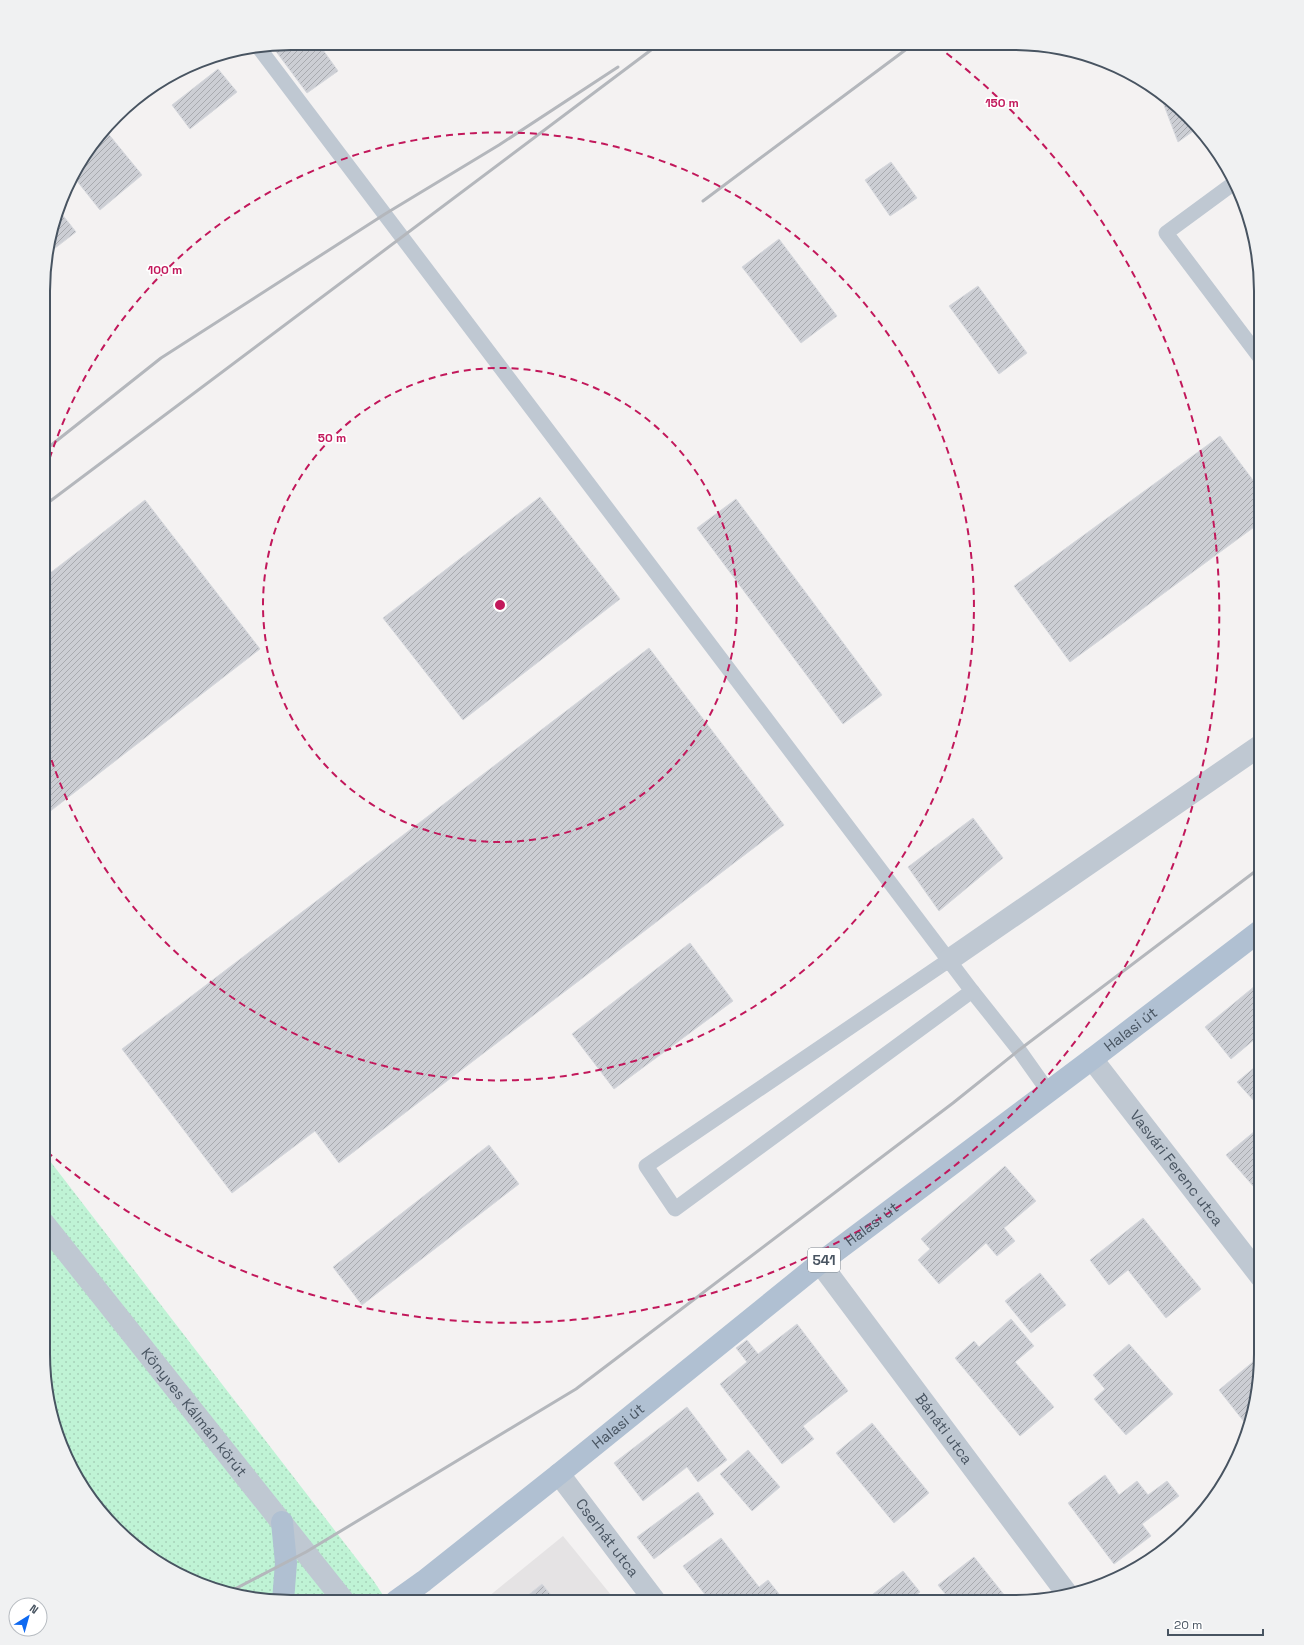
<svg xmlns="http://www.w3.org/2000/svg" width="1304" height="1645" viewBox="0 0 1304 1645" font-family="'Space Grotesk',sans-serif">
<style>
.education{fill:#e5e3e4}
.green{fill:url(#green-dots)}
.building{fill:url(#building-hatch);stroke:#d6d8dd}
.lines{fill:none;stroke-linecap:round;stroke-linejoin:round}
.service{stroke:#bfc8d2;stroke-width:15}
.minor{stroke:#bfc8d2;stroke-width:22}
.tertiary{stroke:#bfc8d2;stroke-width:22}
.primary{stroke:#b0c0d2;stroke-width:22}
.rail{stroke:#b4b7bc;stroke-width:3}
.ring{fill:none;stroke:#c2185b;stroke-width:2;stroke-dasharray:7 5}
.labels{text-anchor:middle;stroke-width:3.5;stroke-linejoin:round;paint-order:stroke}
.shield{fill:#fff;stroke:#7f8790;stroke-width:1}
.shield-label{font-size:14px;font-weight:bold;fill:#485461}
.street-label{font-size:15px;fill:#485461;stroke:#fff}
.rim{fill:none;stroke:#485461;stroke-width:2}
.centre{fill:#c2185b;stroke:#fff;stroke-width:2}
.ring-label{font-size:12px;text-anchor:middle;font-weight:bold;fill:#c2185b;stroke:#fff;stroke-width:3.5;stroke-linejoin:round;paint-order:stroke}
</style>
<defs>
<pattern id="green-dots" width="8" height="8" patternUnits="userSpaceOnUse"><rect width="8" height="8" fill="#bff3d5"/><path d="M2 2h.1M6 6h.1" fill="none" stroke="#a6d2b9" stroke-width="1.8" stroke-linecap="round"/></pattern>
<pattern id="building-hatch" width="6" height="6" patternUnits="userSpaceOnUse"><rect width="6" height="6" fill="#ccced4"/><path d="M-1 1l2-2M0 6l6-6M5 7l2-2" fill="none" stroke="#a8aaaf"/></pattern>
</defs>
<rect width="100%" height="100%" fill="#f4f2f2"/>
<polygon class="education" points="563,1536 616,1601 483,1601"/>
<polygon class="green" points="43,1152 373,1580 387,1601 274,1601 211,1589 153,1560 115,1529 76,1478 52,1419 43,1354"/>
<g class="building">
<polygon points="291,43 318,43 338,71 307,93 272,46"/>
<polygon points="218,69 237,92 190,129 172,105"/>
<polygon points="1159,92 1199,127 1178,142"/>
<polygon points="106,131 142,175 100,210 73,176 76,167"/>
<polygon points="891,162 917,198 890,216 865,180"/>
<polygon points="61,213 76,232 46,255"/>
<polygon points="779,239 837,316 801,343 742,267"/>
<polygon points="978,286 1027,353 999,374 949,306"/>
<polygon points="1220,436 1261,491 1261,522 1070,662 1014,586"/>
<polygon points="540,497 620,599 463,720 383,618"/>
<polygon points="736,499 882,695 843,724 697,528"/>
<polygon points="145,500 260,649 44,816 45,577"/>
<polygon points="649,648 784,825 339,1163 315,1131 232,1193 122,1049"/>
<polygon points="973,818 1003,858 939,911 908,867"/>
<polygon points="690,943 733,1001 614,1089 572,1034"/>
<polygon points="1261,981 1261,1034 1231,1059 1205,1027"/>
<polygon points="1261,1062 1261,1098 1255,1102 1237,1082"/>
<polygon points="1261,1126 1261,1195 1226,1155"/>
<polygon points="489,1145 519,1184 362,1305 333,1267"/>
<polygon points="1005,1166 1036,1201 1004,1228 1015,1241 997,1256 986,1243 939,1284 918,1260 930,1249 921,1239"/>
<polygon points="1143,1218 1201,1289 1166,1318 1128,1270 1109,1285 1090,1260"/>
<polygon points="1040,1273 1066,1305 1031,1333 1005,1301"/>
<polygon points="1011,1319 1034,1346 1015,1362 1054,1407 1020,1436 955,1358 974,1341 979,1347"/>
<polygon points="797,1324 848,1391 803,1426 814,1439 782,1464 720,1384 747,1362 736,1348 747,1340 758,1354"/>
<polygon points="1129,1344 1173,1394 1126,1435 1094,1399 1105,1389 1093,1375"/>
<polygon points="1254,1361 1260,1370 1249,1428 1219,1390"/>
<polygon points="687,1407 727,1460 698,1482 687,1467 643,1501 614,1463"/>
<polygon points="872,1423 929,1493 894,1523 836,1453"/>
<polygon points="748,1450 780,1487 752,1511 720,1474"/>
<polygon points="1105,1475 1119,1495 1137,1481 1148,1495 1167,1481 1179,1496 1142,1524 1151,1536 1114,1564 1068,1503"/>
<polygon points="698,1492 714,1514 654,1559 637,1537"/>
<polygon points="721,1538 759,1587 768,1580 779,1594 768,1601 710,1601 683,1566"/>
<polygon points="974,1557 1009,1601 951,1601 938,1585"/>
<polygon points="903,1571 920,1592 907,1601 864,1601"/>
<polygon points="542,1584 556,1601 521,1601"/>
</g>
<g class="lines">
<g class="service">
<polyline points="259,48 972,991 1019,1050 1048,1091"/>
<polyline points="1234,183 1166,233 1261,359"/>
<polyline points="949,960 646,1166 675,1209 972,991"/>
</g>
<g class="minor">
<polyline points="949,960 1261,745"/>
<path id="s1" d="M1092 1059 1261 1277"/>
<path id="s2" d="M820 1263 1068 1595"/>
<path id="s3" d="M559 1474 655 1601"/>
</g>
<path class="tertiary" id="s4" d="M43 1222 344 1601"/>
<g class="primary">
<polyline points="282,1522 286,1563 283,1601"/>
<path id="s5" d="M396 1601 424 1581 559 1474 820 1263 1092 1059 1261 930"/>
</g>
<g class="rail">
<polyline points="703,201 912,45"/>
<polyline points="45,450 161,358 385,214 499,145 618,67"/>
<polyline points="45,505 659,44"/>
<polyline points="229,1592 306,1552 576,1389 953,1103 1019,1050 1261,867"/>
</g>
</g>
<g class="ring">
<circle cx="500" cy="605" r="237"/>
<path d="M46 470A474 474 0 1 1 44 736"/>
<path d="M937 46A710 710 0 1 1 44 1149"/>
</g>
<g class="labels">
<rect class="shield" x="808" y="1248" width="32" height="24" rx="3"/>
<g class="shield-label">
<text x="824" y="1265">541</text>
</g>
<g class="street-label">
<text dy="5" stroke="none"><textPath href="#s5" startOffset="931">Halasi út</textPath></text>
<text dy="5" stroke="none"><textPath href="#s1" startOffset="138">Vasvári Ferenc utca</textPath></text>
<text dy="5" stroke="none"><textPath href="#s5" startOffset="607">Halasi út</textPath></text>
<text dy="5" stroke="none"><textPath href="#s4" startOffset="243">Könyves Kálmán körút</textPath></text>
<text dy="5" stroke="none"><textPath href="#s5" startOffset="283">Halasi út</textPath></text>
<text dy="5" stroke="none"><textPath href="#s2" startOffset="207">Bánáti utca</textPath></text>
<text dy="5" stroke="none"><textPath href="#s3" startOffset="80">Cserhát utca</textPath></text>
</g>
</g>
<path d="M0 0H1304V1645H0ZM291 50H1013A241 241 0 0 1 1254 291V1354A241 241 0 0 1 1013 1595H291A241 241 0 0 1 50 1354V291A241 241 0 0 1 291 50Z" fill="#f0f1f2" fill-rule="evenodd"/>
<path class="rim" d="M291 50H1013A241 241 0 0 1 1254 291V1354A241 241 0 0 1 1013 1595H291A241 241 0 0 1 50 1354V291A241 241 0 0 1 291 50Z"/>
<circle cx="500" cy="605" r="6" class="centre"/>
<g class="ring-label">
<text x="1002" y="107">150 m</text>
<text x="165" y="274">100 m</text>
<text x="332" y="442">50 m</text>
</g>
<g transform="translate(28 1617) rotate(37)"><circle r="19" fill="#ffffff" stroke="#b6bbc0"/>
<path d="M0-3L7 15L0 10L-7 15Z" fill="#0e69f1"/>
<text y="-6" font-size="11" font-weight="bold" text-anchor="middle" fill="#485461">N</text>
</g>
<path d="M1168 1629v6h95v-6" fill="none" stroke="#485461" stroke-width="2"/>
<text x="1174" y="1629" font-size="12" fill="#485461" stroke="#ffffff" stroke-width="3" paint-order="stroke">20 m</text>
</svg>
